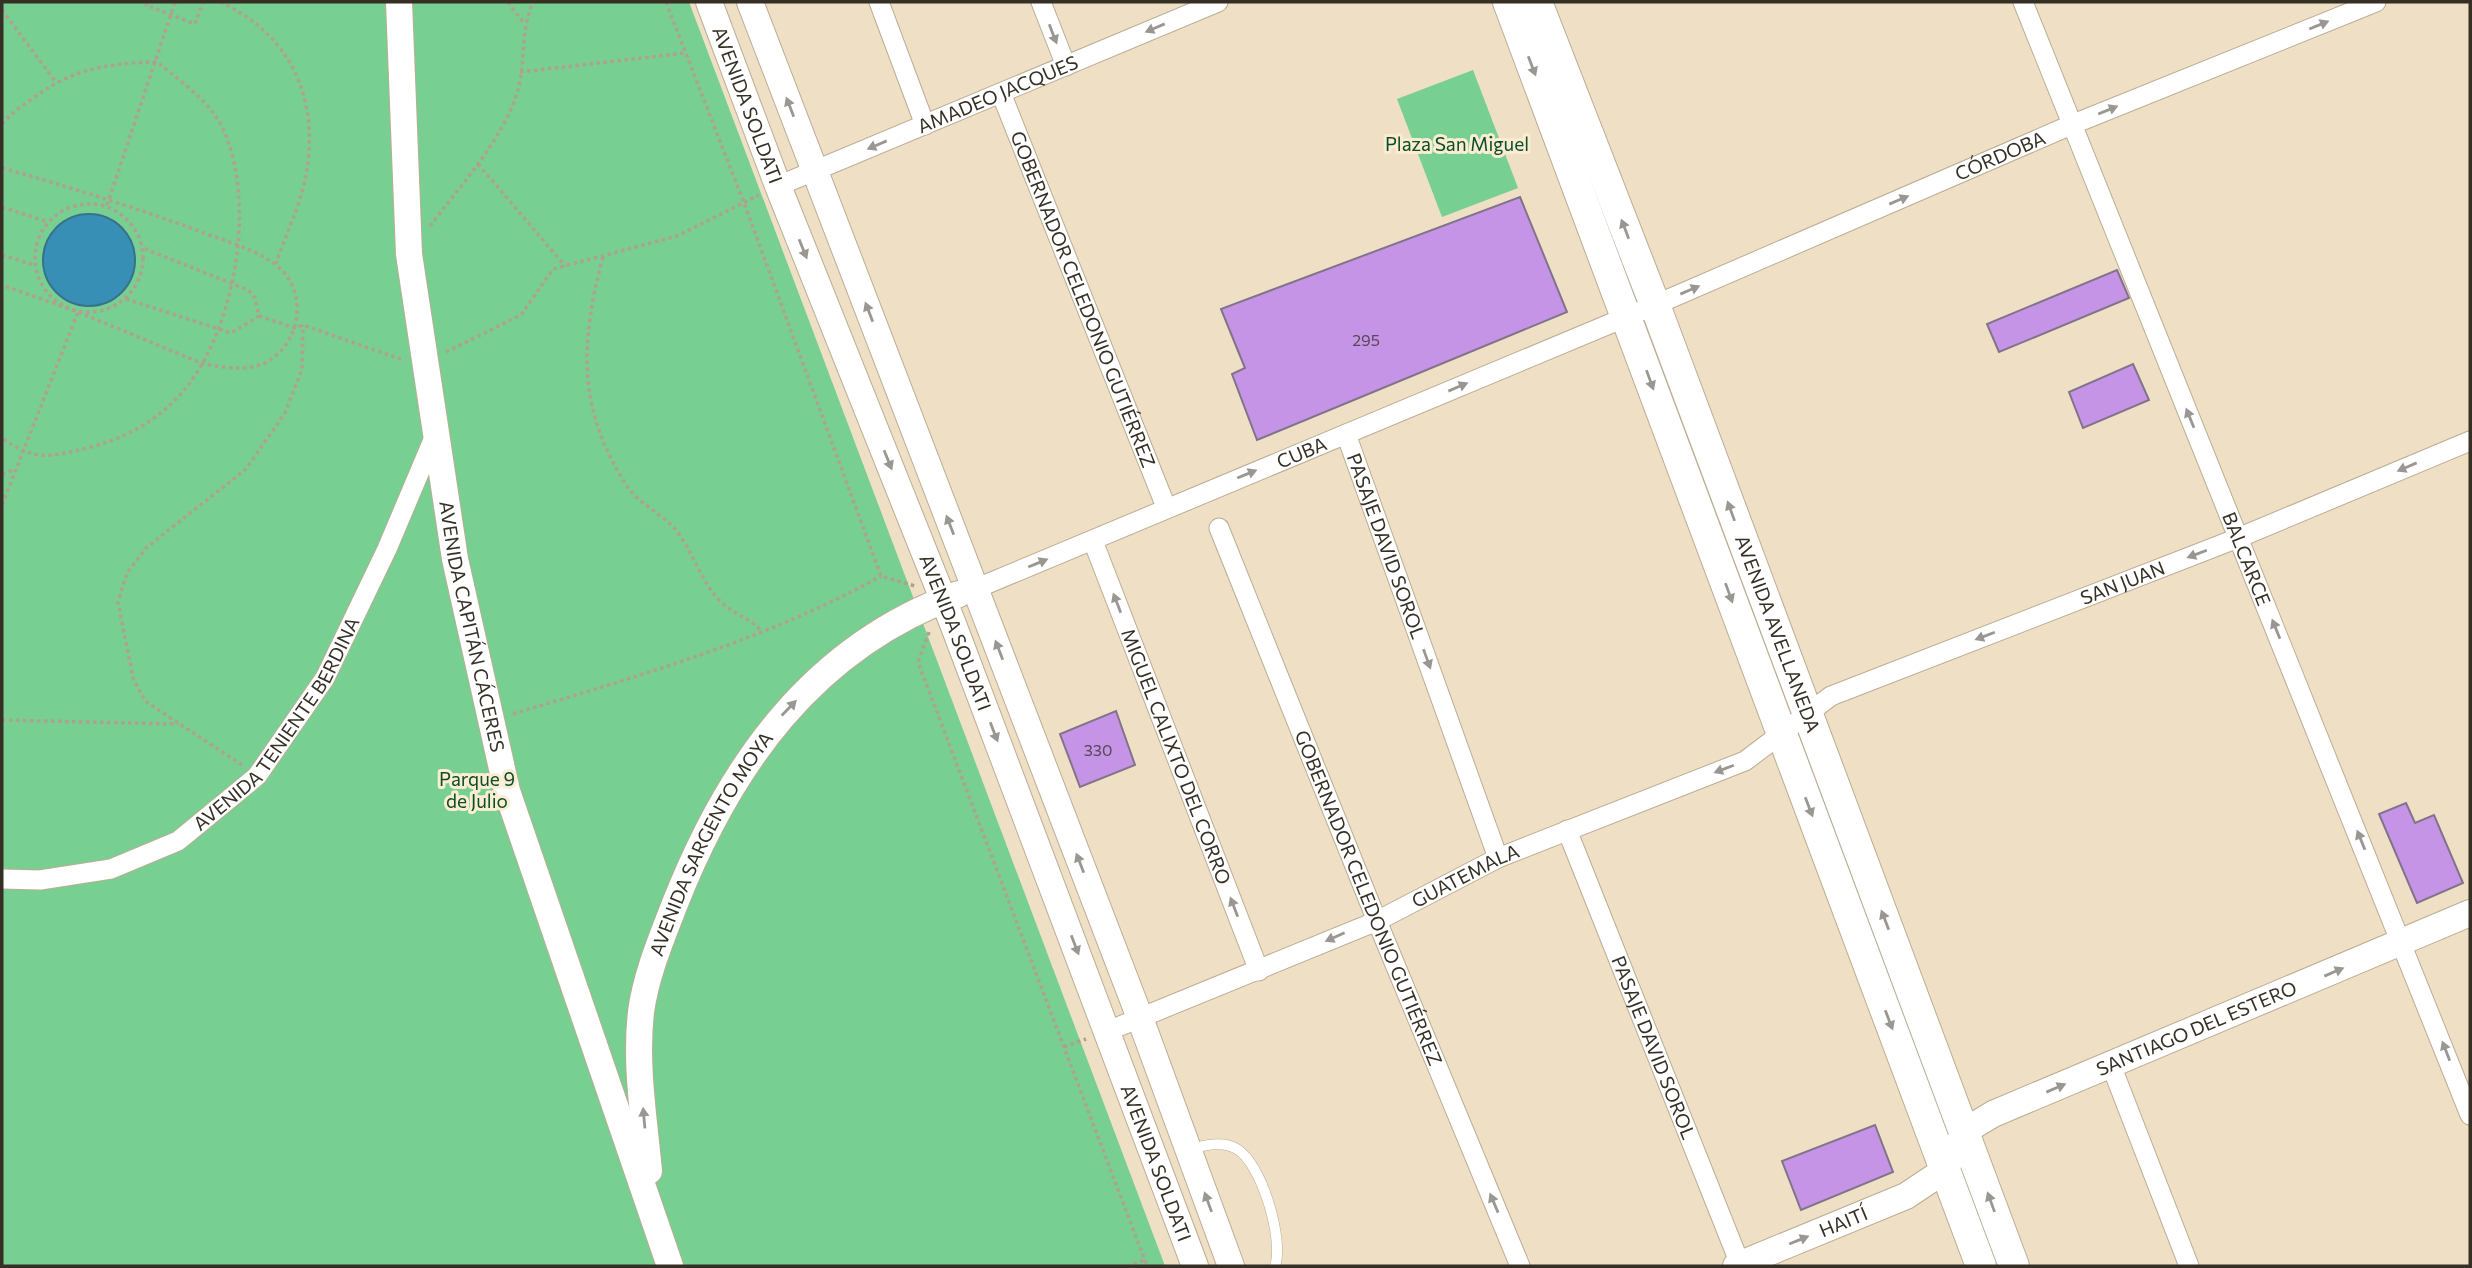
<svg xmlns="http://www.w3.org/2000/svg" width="2472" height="1268" viewBox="0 0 2472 1268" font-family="Commissioner,sans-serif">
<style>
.green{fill:#77cf91}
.water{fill:#378fb5;stroke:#36728a;stroke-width:2}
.building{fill:#c594e6;stroke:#81748a;stroke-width:2}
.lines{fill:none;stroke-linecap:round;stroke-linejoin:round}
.lane-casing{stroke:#bbad94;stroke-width:11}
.street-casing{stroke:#bbad94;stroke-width:21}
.secondary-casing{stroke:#bbad94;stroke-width:28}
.primary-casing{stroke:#bbad94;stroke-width:32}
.path{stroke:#aea28e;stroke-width:3.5;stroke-dasharray:3.5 3.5;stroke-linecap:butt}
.lane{stroke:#fff;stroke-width:10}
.street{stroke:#fff;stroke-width:19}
.secondary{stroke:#fff;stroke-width:26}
.primary{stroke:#fff;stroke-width:30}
.oneway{fill:#9a9792}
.labels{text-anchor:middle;stroke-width:6;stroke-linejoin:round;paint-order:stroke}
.number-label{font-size:16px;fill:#594855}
.street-label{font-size:19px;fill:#352f25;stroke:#fbecd2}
.park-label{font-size:19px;fill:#084e26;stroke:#fbecd2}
</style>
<rect width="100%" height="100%" fill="#eedfc5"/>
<g class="green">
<polygon points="2,2 689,2 1165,1266 2,1266"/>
<polygon points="1473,70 1518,188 1442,217 1397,99"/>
</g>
<circle class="water" cx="89" cy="260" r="46"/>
<g class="building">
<polygon points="1520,197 1567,312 1257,440 1232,374 1245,368 1221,309"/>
<polygon points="2117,270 2129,298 1999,352 1987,324"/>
<polygon points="2133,364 2149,400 2083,428 2069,392"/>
<polygon points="1116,711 1135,765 1080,787 1060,734"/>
<polygon points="2406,803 2415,823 2434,815 2463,883 2417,903 2379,814"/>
<polygon points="1875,1125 1893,1172 1801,1210 1782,1161"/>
</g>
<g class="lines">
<defs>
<path id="lane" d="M1189 1150C1203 1145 1223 1141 1237 1149 1262 1164 1284 1240 1275 1266"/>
<g id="street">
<polyline points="879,2 925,125"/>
<polyline points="1041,2 1066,66"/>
<path id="s1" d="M2023 2 2470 1115"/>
<path id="s2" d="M1001 93 1166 507"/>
<path id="s3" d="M778 186 1218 2"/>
<path id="s4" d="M1346 434 1498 858"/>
<path id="s5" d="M1219 528 1377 921 1520 1266"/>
<path id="s6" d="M1093 541 1259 971"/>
<path id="s7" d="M975 589 1655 305 2071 125 2376 2"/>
<path id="s8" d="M1567 830 1740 1264"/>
<path id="s9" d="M2 879 40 880 111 869 178 841 257 776 325 678 387 549 436 433"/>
<path id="s10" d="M1108 1031 1377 921 1498 858 1745 761 1831 696 2238 538 2470 441"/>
<polyline points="2111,1065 2189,1266"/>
</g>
<g id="secondary">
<path id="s11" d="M399 2 409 254 455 559 507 791 670 1266"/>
<path id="s12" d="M709 2 778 186 953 624 1195 1266"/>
<polyline points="750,2 1140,1018 1231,1266"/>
<path id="s13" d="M649 1171C644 1118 635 1064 641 1012 646 975 661 940 674 906 729 766 812 647 959 594"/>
<path id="s14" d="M1736 1266 1906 1196 1945 1170 1965 1131 1993 1114 2470 913"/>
</g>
<g id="primary">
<polyline points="1508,2 1981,1266"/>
<path id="s15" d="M1537 2 1655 305 2014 1266"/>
</g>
</defs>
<use href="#lane" class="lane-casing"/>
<use href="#street" class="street-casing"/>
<use href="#secondary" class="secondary-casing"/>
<use href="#primary" class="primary-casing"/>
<g class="path">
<polyline points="147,2 146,5 195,24 203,2"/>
<path d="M220 2C295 36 322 106 304 184 298 211 284 238 276 264"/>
<polyline points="508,2 523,22"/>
<polyline points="666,2 744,203 881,576 915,586"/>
<polyline points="2,10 55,81"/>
<polyline points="520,72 685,53"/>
<path d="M2 124C10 114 21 107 32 99 71 69 108 63 157 62 178 79 208 100 221 125 259 199 235 337 178 397 152 424 123 439 87 448 48 457 36 462 2 438"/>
<polyline points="478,164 565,266"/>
<path d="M2 168C69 187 134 207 199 231 224 241 256 249 277 266 306 289 303 335 273 358 254 373 224 368 201 363L78 312 2 285"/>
<circle cx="89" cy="258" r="54"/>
<polyline points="107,205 175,2"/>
<polyline points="2,207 48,222"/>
<path d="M430 226C458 189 502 140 516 96 527 65 519 34 533 2"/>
<polyline points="2,255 34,265"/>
<path d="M603 257C580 342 577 410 627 486 640 506 667 515 681 537 695 558 701 580 719 600 731 613 749 617 761 631"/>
<polyline points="126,299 231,333 259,316 255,298 248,290 143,248"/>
<polyline points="259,316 295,328 303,325 403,360"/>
<polyline points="446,352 521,315 553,269 677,236 759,195"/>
<polyline points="2,474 13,470"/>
<polyline points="2,505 78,312"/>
<polyline points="929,632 918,662 1147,1266"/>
<path d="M513 714C638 676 766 640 881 576"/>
<polyline points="2,720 178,724"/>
<polyline points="242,765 145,701 133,678 118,602 127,573 146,548 246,469 285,413 302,369 303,325"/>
<polyline points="1064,1047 1086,1039"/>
<polyline points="1127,1266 1145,1260"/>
</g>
<use href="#lane" class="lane"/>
<use href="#street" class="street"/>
<use href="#secondary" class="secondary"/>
<use href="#primary" class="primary"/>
</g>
<defs><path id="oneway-solid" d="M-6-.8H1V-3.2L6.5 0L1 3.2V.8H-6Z" transform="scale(1.75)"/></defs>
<g class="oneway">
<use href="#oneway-solid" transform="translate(2319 25) rotate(-22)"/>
<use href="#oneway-solid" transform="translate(1155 28) rotate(157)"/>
<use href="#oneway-solid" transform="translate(1053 34) rotate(69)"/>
<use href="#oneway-solid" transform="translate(1532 66) rotate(69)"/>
<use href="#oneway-solid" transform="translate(790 107) rotate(-111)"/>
<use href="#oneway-solid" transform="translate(2108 110) rotate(-22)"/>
<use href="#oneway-solid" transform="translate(877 145) rotate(157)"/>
<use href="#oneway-solid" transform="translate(1899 200) rotate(-23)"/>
<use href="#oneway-solid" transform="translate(1625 229) rotate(-111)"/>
<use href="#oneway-solid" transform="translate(803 249) rotate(68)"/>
<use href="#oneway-solid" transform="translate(1690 290) rotate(-23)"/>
<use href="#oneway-solid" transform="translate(869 312) rotate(-111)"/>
<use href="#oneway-solid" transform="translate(1650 380) rotate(70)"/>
<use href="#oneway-solid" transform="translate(1458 387) rotate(-23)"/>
<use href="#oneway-solid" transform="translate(2190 418) rotate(-112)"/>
<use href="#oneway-solid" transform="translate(888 460) rotate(68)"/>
<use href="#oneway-solid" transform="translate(2407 467) rotate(157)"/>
<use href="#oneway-solid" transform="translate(1247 474) rotate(-22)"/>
<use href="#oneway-solid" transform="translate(1731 511) rotate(-110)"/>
<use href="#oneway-solid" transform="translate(950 525) rotate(-111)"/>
<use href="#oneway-solid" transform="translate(2197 554) rotate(159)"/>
<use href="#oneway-solid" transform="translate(1038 563) rotate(-22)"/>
<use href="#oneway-solid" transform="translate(1729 593) rotate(70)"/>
<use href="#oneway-solid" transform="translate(1117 603) rotate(-111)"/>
<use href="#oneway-solid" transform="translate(2276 629) rotate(-112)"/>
<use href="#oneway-solid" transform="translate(1985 636) rotate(159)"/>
<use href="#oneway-solid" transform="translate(999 650) rotate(-111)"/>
<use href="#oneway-solid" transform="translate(1427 659) rotate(70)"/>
<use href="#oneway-solid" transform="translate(789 708) rotate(-46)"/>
<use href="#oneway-solid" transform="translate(994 732) rotate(69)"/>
<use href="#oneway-solid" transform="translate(1724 769) rotate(159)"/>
<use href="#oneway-solid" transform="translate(1809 807) rotate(69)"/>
<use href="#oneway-solid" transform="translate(2361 840) rotate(-112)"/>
<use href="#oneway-solid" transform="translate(1080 863) rotate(-111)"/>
<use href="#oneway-solid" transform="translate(1234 907) rotate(-111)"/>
<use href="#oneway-solid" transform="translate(1885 920) rotate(-111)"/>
<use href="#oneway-solid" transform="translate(1335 937) rotate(156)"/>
<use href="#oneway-solid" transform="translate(1075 945) rotate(69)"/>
<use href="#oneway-solid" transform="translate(2334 972) rotate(-23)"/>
<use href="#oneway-solid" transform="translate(1889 1020) rotate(69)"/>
<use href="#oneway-solid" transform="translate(2446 1051) rotate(-111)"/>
<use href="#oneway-solid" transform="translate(2056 1088) rotate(-23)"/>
<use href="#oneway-solid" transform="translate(644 1118) rotate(-95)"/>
<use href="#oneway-solid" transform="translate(1208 1202) rotate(-110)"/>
<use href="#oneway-solid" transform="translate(1991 1202) rotate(-110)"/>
<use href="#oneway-solid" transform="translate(1494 1203) rotate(-113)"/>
<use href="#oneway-solid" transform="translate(1799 1240) rotate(-22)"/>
</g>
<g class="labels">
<g class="number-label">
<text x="1366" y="346">295</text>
<text x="1098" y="756">330</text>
</g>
<g class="street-label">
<text dy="7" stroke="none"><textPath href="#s3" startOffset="238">AMADEO JACQUES</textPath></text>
<text dy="7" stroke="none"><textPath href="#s12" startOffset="110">AVENIDA SOLDATI</textPath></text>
<text dy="7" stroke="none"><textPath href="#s7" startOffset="1113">CÓRDOBA</textPath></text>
<text dy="7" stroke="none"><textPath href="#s2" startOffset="222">GOBERNADOR CELEDONIO GUTIÉRREZ</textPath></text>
<text dy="7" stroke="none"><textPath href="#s7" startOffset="354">CUBA</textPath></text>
<text dy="7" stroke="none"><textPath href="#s4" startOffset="119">PASAJE DAVID SOROL</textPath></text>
<text dy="7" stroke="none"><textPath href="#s1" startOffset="600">BALCARCE</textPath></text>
<text dy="7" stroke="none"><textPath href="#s10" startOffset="1113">SAN JUAN</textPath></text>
<text dy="7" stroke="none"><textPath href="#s11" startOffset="630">AVENIDA CAPITÁN CÁCERES</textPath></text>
<text dy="7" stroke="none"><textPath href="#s12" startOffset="677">AVENIDA SOLDATI</textPath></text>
<text dy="7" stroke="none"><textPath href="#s15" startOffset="676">AVENIDA AVELLANEDA</textPath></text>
<text dy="7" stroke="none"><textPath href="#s9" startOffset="338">AVENIDA TENIENTE BERDINA</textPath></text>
<text dy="7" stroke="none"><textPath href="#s6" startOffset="231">MIGUEL CALIXTO DEL CORRO</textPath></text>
<text dy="7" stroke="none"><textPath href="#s13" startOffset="343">AVENIDA SARGENTO MOYA</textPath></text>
<text dy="7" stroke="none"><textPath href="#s10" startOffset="390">GUATEMALA</textPath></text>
<text dy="7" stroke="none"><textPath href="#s5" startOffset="399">GOBERNADOR CELEDONIO GUTIÉRREZ</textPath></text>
<text dy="7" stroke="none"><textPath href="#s14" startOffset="528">SANTIAGO DEL ESTERO</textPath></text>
<text dy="7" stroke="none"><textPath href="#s8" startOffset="234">PASAJE DAVID SOROL</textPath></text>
<text dy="7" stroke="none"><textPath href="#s12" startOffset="1244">AVENIDA SOLDATI</textPath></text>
<text dy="7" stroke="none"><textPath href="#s14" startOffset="116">HAITÍ</textPath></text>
</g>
<g class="park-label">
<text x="1457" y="151">Plaza San Miguel</text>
<text x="477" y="786">Parque 9<tspan x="477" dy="22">de Julio</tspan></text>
</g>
</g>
<rect width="2472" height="1268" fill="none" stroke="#352f25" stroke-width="7"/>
</svg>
